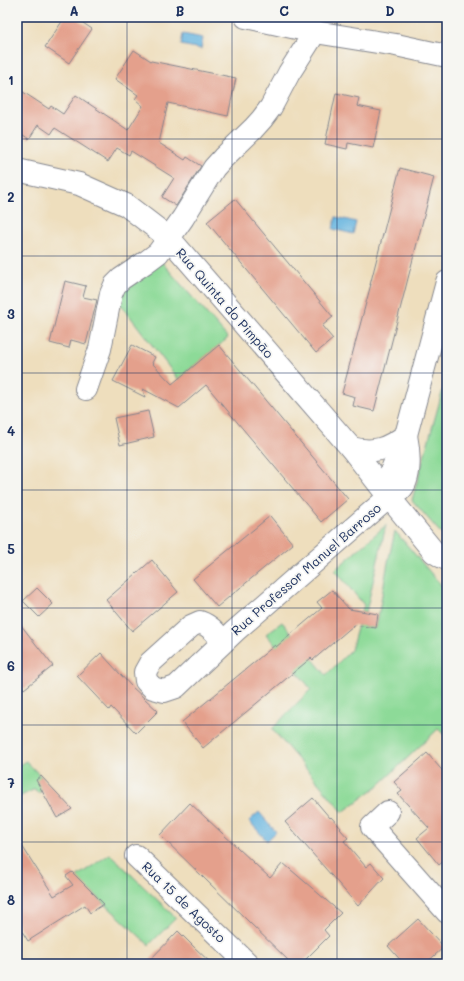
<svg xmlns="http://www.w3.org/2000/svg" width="464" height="981" viewBox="0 0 464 981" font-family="Mali,sans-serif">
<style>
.green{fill:#8dda98;stroke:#54847b}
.water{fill:#65b4df;stroke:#40729e}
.building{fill:#e4a08c}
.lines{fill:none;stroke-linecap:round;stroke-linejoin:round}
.minor-casing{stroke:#84868e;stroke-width:24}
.major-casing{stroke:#84868e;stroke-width:24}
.minor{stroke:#fff;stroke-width:22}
.major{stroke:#fff;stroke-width:22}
.grid{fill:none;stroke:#1b2f5e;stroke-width:1;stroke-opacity:0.55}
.labels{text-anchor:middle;stroke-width:3.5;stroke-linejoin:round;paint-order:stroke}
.street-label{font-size:13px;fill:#1b2f5e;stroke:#f6f6f2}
.neatline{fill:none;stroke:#1b2f5e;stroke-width:1.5}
.grid-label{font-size:13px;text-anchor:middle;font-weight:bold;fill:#1b2f5e}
</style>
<rect width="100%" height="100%" fill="#f6f6f2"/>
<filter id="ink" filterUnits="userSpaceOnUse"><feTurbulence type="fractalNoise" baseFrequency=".025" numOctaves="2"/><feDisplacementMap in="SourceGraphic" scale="8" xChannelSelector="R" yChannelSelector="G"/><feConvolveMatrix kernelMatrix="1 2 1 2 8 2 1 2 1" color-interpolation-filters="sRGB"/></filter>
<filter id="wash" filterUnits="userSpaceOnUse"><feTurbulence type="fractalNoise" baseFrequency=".012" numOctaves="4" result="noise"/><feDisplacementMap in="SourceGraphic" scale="16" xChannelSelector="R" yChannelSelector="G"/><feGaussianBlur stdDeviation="0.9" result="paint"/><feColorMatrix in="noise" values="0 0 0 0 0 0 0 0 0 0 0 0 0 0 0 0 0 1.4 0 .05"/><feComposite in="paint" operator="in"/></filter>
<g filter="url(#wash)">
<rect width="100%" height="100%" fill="#eedebd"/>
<g class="green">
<polygon points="159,259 228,338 178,379 116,298"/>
<polygon points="447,375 447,536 445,538 412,500"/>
<polygon points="386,525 366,612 362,611 364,605 335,570"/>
<polygon points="395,531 447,592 447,737 438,729 379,785 343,812 272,729 311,689 266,634 282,622 326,675 351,650 358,625 376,628 388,562"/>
<polygon points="26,761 50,786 38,793 35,789 17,798 17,766"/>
<polygon points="110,854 176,918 149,945 104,903 76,877"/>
</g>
<g class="water">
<polygon points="183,34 203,38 201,49 181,45"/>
<polygon points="336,217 356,222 353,234 333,229"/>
<polygon points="259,812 276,832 267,841 249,821"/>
</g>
<g id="blocks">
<g class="building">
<polygon points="65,17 74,17 92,29 69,63 45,47"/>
<polygon points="134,50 151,61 236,78 228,116 168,103 159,143 185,160 187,157 201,166 176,206 162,197 174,178 131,151 129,155 117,148 108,162 55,128 51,134 38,125 29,139 17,131 17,88 49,109 51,106 63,114 76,95 128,130 143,106 135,99 138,95 115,79"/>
<polygon points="336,93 359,98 357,106 381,111 373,148 348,143 347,149 325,144"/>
<polygon points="400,168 434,177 374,411 353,406 355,397 342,393 371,284 370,285"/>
<polygon points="235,199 333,317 322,326 333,339 316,353 207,222"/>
<polygon points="65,281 86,286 83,297 97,300 86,344 71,340 69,348 50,343"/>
<polygon points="132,345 155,357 152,363 172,384 219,345 348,499 321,522 206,385 179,408 143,389 145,397 113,381"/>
<polygon points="148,411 154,437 120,445 114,418"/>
<polygon points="270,516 293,544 217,607 193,579"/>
<polygon points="152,560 178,592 132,631 106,600"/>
<polygon points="37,588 53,604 39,617 23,601"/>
<polygon points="332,590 349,609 378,614 376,628 354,625 313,660 311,658 203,748 182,722 275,645 276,647 322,608 317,602"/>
<polygon points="17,620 53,666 24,689 17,680"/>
<polygon points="101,653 131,686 158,711 136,733 111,707 109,710 77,676"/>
<polygon points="427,753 447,776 447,858 439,865 417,838 429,828 398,794 402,791 394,782"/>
<polygon points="41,776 72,809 57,818 36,780"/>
<polygon points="313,798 330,818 331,817 341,828 340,829 348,838 344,841 366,867 371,863 384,878 358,906 285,822"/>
<polygon points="190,803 270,878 283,863 341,913 324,930 329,936 301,964 292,964 160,835"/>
<polygon points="17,838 54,896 73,885 66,876 72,872 104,904 90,913 85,905 28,941 17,923"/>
<polygon points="418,919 444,947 425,964 404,964 388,946"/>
<polygon points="178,931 194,947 212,964 146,964"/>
</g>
</g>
</g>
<g filter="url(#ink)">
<use href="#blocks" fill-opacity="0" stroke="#84868e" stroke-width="1"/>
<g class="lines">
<defs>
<g id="minor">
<polyline points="17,170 79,184 126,205 169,238 351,448 389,497 434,552 444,558 447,558"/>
<polyline points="86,389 100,349 111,294 115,285 121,279 146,262 158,253 169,238 183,218 214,168 223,158 253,129 262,119 271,107 289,73 315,32"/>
<path d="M351 448C374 454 387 449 406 435"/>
<polyline points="389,497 388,487 389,477 406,435 447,282"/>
<path d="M223 642C216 633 211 626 200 622L191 626 150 663 145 672 146 681 153 688 164 691 176 687 235 631 389 497C392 495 397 493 400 490 412 479 409 450 406 435"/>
<polyline points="388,812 372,827 447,912"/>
<polyline points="136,856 248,964"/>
</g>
<polyline id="major" points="246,17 315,32 396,45 447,56"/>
</defs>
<use href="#minor" class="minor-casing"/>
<use href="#major" class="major-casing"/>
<use href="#minor" class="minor"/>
<use href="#major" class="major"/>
</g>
</g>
<path class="grid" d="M127 17V964M232 17V964M337 17V964M17 139H447M17 256H447M17 373H447M17 490H447M17 608H447M17 725H447M17 842H447"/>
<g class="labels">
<g class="street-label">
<text transform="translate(225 303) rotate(49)" y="5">Rua Quinta do Pimpão</text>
<text transform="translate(306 569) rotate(-41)" y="5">Rua Professor Manuel Barroso</text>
<text transform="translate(184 902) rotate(44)" y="5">Rua 15 de Agosto</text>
</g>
</g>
<rect width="464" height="981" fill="none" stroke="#f6f6f2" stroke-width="44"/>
<rect x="22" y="22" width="420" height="937" class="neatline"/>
<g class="grid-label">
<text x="74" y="16">A</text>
<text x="180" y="16">B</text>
<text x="284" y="16">C</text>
<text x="390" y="16">D</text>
<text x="11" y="85">1</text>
<text x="11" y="202">2</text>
<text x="11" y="319">3</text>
<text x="11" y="436">4</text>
<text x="11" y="554">5</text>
<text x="11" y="671">6</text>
<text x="11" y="788">7</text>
<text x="11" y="905">8</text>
</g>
</svg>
